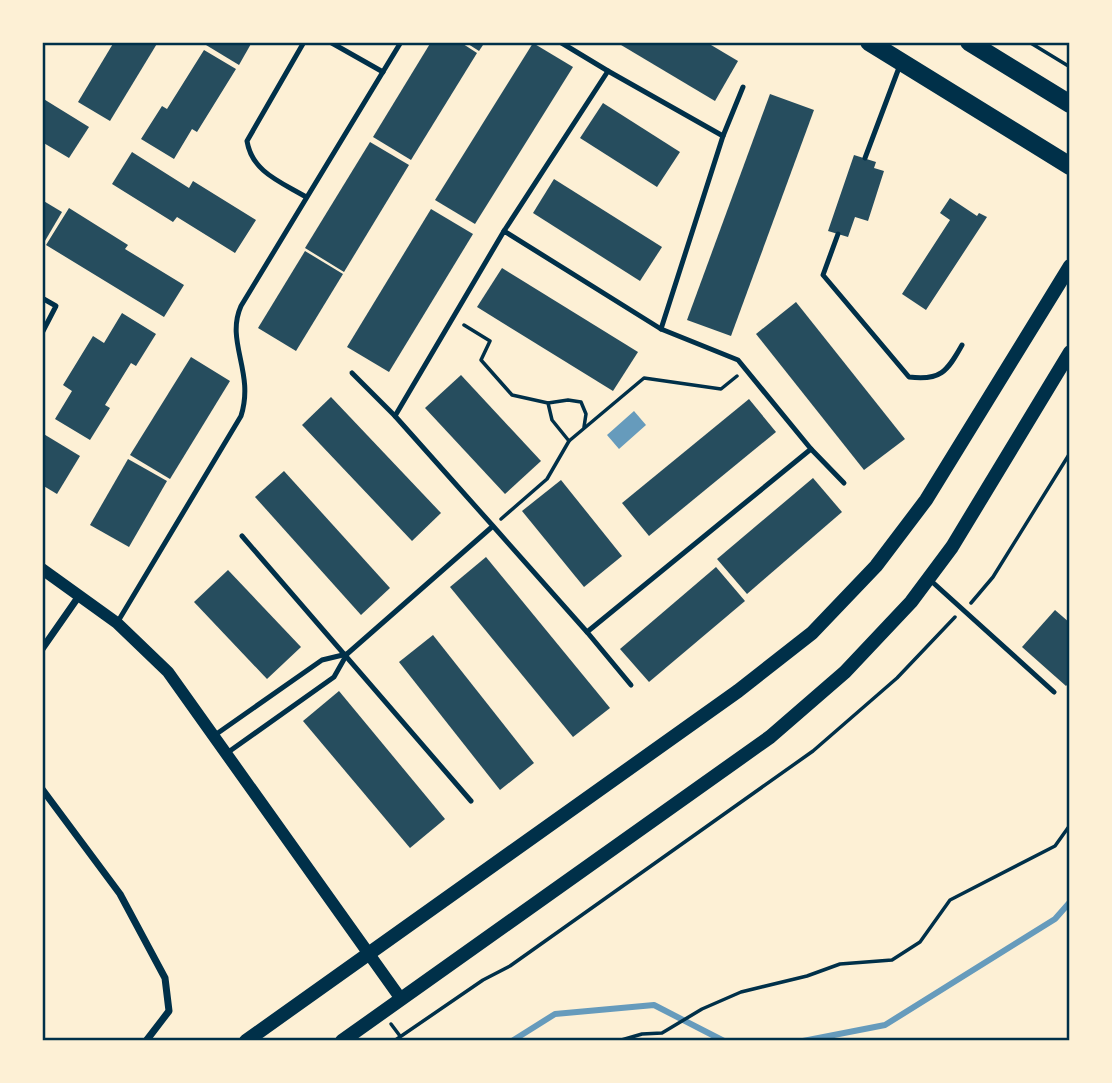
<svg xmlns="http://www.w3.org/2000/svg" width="1112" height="1083" viewBox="0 0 1112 1083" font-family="'Open Sans',sans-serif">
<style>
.water{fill:#669bbc}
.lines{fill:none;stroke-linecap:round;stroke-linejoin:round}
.stream{stroke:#669bbc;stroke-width:6}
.building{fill:#264d5e}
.path{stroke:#003049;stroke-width:3.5}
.service{stroke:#003049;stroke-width:5}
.minor{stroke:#003049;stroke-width:7}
.tertiary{stroke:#003049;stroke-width:12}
.secondary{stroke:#003049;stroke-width:14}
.primary{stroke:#003049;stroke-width:18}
.neatline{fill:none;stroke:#003049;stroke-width:2.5}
</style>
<rect width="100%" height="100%" fill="#fdf0d5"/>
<polygon class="water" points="634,411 646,425 619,449 607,435"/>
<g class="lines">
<g class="stream">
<polyline points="512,1041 555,1014 654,1005 724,1041"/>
<polyline points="803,1041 885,1025 1055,919 1070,902"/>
</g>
</g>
<g class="building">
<polygon points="114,42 158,42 110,121 78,102"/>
<polygon points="208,42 252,42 239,65 206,45"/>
<polygon points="431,42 460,42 477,53 411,160 373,137"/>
<polygon points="465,42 485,42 479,51"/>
<polygon points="616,42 706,42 738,61 715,101"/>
<polygon points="533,43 573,67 475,224 435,200"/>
<polygon points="204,50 236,69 197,132 192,129 174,159 141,139 162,106 167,109"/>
<polygon points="770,94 814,110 731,336 687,320"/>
<polygon points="42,98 89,127 69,158 42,142"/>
<polygon points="603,103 680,152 657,187 580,138"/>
<polygon points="370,142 409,165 344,272 305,248"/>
<polygon points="132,152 189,188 193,181 256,220 235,253 177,217 173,222 112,184"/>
<polygon points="854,155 876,162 874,168 884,171 868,221 855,217 848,237 828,231"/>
<polygon points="554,179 662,247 640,281 533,213"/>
<polygon points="950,198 977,216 979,213 987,217 926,310 902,294 950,220 940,213"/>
<polygon points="42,200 62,212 42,246"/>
<polygon points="69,208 128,245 125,249 184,285 164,317 46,245"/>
<polygon points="431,209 473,234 389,372 347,347"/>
<polygon points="305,251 343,274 296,351 258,328"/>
<polygon points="502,268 638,352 613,391 477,307"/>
<polygon points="796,302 905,439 864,470 756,334"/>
<polygon points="122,313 156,334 136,366 131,363 105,405 110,408 90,440 55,419 72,391 63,385 93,336 104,343"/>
<polygon points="191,357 230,381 170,479 130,455"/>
<polygon points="461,375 541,461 505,494 425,408"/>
<polygon points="331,397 441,513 412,541 302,425"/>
<polygon points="749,399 776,432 649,536 622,503"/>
<polygon points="42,433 80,456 57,494 42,485"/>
<polygon points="128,459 167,481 129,547 90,525"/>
<polygon points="284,471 390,588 361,615 255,497"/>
<polygon points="813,478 842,512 747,594 717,559"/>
<polygon points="561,480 622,556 584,587 522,511"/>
<polygon points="486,557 610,708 573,737 450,587"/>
<polygon points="716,567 745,601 649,682 620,649"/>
<polygon points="228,570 301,647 267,679 194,602"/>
<polygon points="1055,610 1070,623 1070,682 1066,686 1022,647"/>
<polygon points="433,635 534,763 500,790 399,662"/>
<polygon points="339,691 445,819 410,848 303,721"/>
</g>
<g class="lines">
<g class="path">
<polyline points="1029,42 1070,67"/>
<polyline points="464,325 490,341 481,360 512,395 548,403 552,420 569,441"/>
<polyline points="548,403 568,400 581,402 586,414 584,427"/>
<polyline points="501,519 547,479 569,441 644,378 721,389 737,376"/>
<polyline points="971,603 993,577 1070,453"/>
<polyline points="391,1024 400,1036"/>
<polyline points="394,1041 483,980 510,966 813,751 897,678 955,617"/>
<polyline points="618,1041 642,1034 662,1033 702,1009 741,992 807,976 840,964 892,960 920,942 950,900 1055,846 1070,825"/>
</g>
<g class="service">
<polyline points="59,42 64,42"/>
<path d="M304 42 247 141C252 172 281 182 306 197"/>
<polyline points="330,42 383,72"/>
<polyline points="560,42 608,71"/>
<polyline points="723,136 743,87"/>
<polyline points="865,158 900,65"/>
<polyline points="504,231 608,71 723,136 661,329"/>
<path d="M838 234 823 275 909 377C940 381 947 372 962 345"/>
<polyline points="42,298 56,306 42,333"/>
<polyline points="352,373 395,416"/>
<polyline points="811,449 844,483"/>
<polyline points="242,536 471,801"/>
<polyline points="929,579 1054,692"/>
<path d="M117 623 241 416C255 372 225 342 241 306L401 42"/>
<polyline points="587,632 631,685"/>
<polyline points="215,735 322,660 347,654"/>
<polyline points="227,753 334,677 347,654 493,526 587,632 811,449 738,360 661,329 504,231 395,416 493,526"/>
</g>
<g class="minor">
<polyline points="42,649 79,596"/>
<polyline points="42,789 120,894 165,978 169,1011 146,1041"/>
</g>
<polyline class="tertiary" points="42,569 117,623 168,672 401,999"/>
<g class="secondary">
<polyline points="246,1041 738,691 812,633 876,566 926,500 1070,266"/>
<polyline points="342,1041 770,737 845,672 911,602 952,547 1070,352"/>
</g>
<g class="primary">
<polyline points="869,42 1070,166"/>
<polyline points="969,42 1070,104"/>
</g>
</g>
<rect width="1112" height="1083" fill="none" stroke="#fdf0d5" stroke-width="88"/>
<rect x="44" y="44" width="1024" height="995" class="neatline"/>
</svg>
